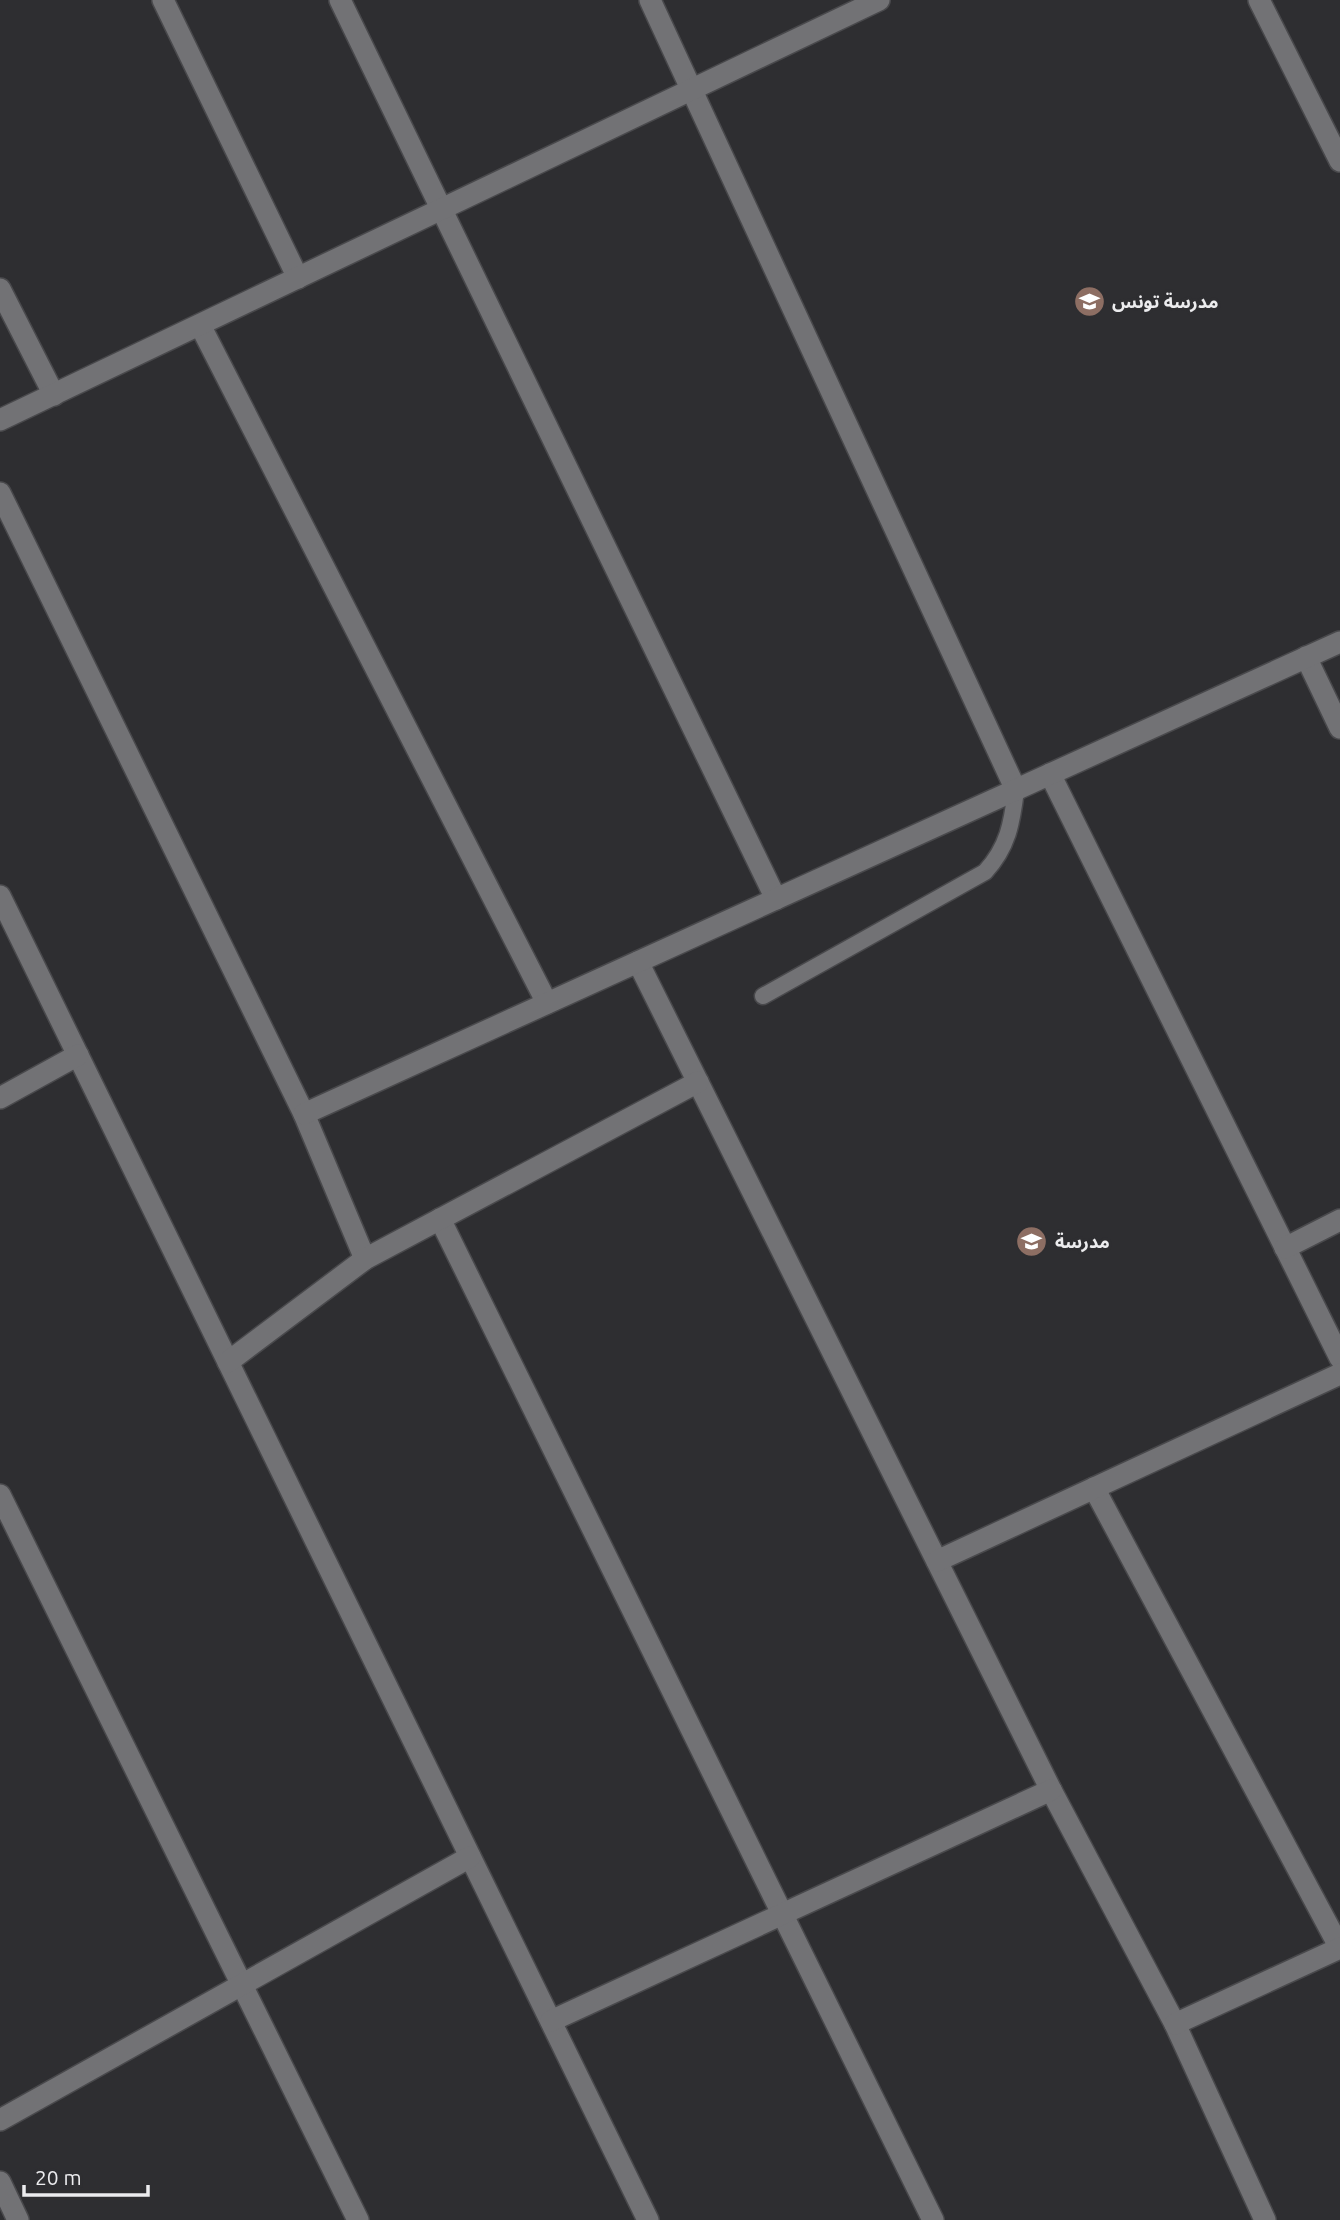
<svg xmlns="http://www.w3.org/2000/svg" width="1340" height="2220" viewBox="0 0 1340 2220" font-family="Ubuntu,'Noto Sans Arabic',sans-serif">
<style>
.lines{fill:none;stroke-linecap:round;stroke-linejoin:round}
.lane-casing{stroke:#49494c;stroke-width:19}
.street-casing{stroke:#49494c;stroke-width:24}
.secondary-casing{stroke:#49494c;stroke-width:24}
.lane{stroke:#727275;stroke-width:16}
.street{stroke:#727275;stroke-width:21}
.secondary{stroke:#727275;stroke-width:21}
.labels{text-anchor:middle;stroke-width:6;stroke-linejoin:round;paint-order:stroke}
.poi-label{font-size:18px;font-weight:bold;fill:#ececee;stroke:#2e2e31;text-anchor:start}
</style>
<rect width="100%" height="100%" fill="#2e2e31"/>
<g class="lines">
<defs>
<path id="lane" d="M763 996 985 872C1008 847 1012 823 1016 790"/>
<g id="street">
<polyline points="163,0 298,278"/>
<polyline points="340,0 776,899"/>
<polyline points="650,0 1016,790"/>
<polyline points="1259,0 1340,161"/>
<polyline points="0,289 54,395"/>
<polyline points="200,325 547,1003"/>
<polyline points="0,420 879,0"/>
<polyline points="0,493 304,1114 365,1259"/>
<polyline points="1306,657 1340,728"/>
<polyline points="1050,774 1340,1358"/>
<polyline points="0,896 648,2220"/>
<polyline points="638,962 1051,1790 1175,2024 1265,2220"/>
<polyline points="0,1098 78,1055"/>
<polyline points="304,1114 1340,642"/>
<polyline points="440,1219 933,2220"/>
<polyline points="1285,1248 1340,1220"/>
<polyline points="228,1362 365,1259 698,1082"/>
<polyline points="1094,1488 1340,1948"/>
<polyline points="0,1495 358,2220"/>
<polyline points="937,1561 1340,1374"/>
<polyline points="551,2021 1051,1790"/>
<polyline points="1175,2024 1340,1948"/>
<polyline points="0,2120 470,1857"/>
</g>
<polyline id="secondary" points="0,2182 18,2220"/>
</defs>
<use href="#lane" class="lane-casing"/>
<use href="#street" class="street-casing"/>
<use href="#secondary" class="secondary-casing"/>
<use href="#lane" class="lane"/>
<use href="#street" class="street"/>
<use href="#secondary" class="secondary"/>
</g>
<defs>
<symbol id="school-disc" viewBox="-11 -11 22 22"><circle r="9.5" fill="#8d6e63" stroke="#2e2e31"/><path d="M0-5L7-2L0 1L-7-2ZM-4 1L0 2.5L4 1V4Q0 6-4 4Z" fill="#fff"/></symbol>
</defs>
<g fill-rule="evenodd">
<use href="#school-disc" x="1072" y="284" width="35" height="35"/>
<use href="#school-disc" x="1014" y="1224" width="35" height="35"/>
</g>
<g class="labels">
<g class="poi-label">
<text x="1112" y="308">مدرسة تونس</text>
<text x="1055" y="1248">مدرسة</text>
</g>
</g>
<path d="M24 2185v10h124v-10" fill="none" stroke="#ececee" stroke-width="3.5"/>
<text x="35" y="2185" font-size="21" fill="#ececee" stroke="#2e2e31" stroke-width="5" paint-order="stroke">20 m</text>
</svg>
